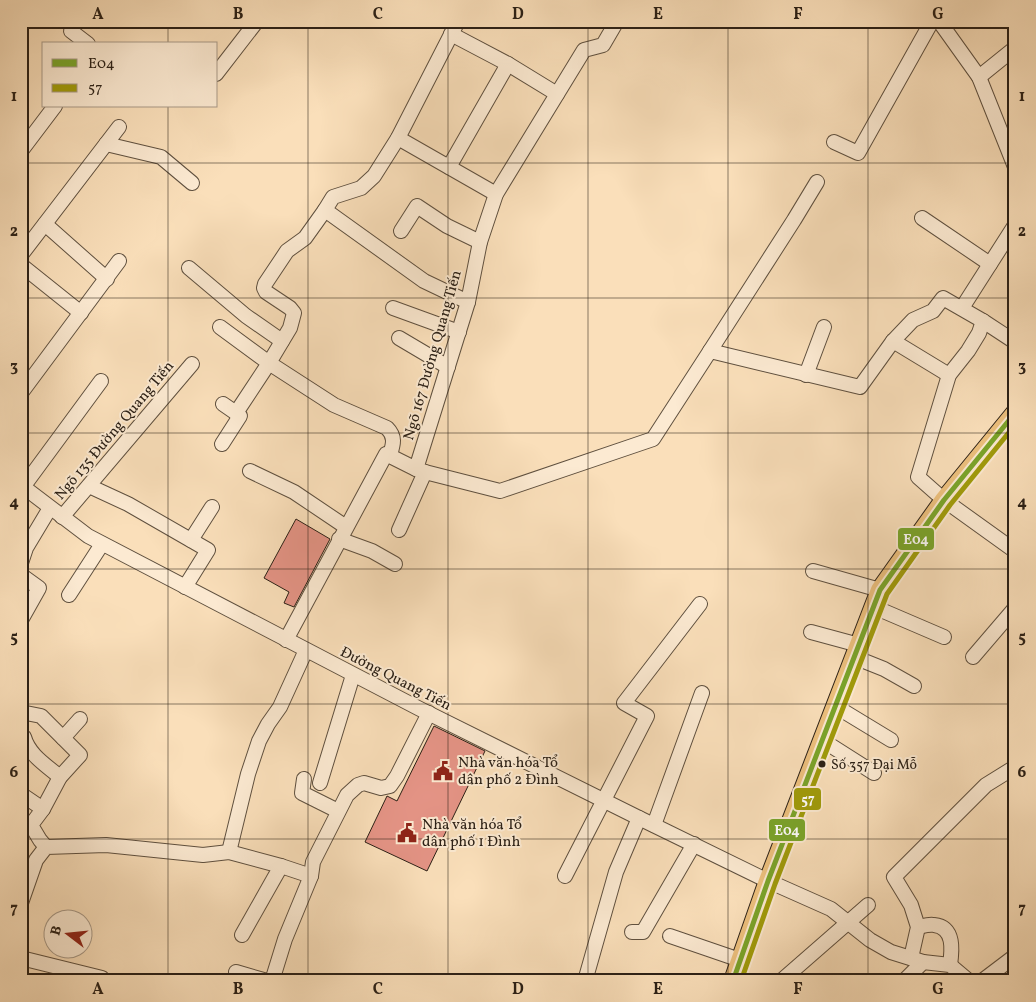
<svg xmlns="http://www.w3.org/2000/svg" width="1036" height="1002" viewBox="0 0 1036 1002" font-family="Vollkorn,serif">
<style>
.building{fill:#e59486;stroke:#2b2016}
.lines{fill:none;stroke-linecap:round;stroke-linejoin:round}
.minor-casing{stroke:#5f503f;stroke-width:16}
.major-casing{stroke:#2b2016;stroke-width:20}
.minor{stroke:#fcead2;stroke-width:14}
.major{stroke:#edc07d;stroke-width:18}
.bus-1-casing{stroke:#fcead2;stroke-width:9}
.bus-2-casing{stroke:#fcead2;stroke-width:9}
.bus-1{stroke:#7aa429;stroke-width:5}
.bus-2{stroke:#a09b0a;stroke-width:5}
.grid{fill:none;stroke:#2b2016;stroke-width:1;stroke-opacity:0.55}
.bus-dot{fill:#2b2016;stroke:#fcead2;stroke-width:2}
.labels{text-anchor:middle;stroke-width:4;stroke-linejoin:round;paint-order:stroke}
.bus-label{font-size:14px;fill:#2b2016;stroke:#fcead2;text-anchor:start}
.street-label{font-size:15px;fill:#2b2016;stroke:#fcead2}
.poi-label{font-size:15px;fill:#2b2016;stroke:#fcead2;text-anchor:start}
.line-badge{stroke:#fcead2;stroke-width:2}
.badge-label{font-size:14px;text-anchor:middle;font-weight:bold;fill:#fff}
.neatline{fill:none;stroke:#2b2016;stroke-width:2}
.grid-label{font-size:16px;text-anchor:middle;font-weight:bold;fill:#2b2016}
</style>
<rect width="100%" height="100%" fill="#fadfba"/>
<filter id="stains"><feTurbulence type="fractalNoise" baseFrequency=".004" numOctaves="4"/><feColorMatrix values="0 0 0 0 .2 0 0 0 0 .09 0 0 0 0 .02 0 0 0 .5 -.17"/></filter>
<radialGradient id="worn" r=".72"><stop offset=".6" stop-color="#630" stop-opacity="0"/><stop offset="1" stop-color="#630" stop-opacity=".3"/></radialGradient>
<g class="building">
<polygon points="296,519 330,539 294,607 284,603 289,592 264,578"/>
<polygon points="434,726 485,751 427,871 365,842 387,796 397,801"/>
</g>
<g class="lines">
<defs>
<g id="minor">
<polyline points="458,21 398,138 374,176 361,188 333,197 325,210 424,281 468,302"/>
<polyline points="939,21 979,77 1015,167"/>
<polyline points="71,31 88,44"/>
<polyline points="451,34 508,64 557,94"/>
<polyline points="216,74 257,21"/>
<polyline points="979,77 1015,48"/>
<polyline points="398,138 496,194"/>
<polyline points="834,142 858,153 932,21"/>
<polyline points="106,144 161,157 192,183"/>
<polyline points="21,151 55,106"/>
<polyline points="449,167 508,64"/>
<path d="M325 210 305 238 287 251 265 284 264 288 266 292 290 308 294 313 290 328 269 363 334 405 387 428C396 437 393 445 390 455"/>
<polyline points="922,218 990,264"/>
<polyline points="45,224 107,279"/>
<polyline points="401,231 417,206 447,226 480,242"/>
<polyline points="21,255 119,127"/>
<polyline points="21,265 81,313"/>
<polyline points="189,268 246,316 282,341"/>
<polyline points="393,308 459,332"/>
<polyline points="962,308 1015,225"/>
<polyline points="983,321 979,333 968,351 949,375 918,477 944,500 1015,551"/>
<polyline points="220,327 269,363 236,413 223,404"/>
<polyline points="399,338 448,367"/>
<polyline points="893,341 949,375"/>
<polyline points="710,351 794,220 817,182"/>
<polyline points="806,375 824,327"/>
<polyline points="21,393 119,261"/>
<polyline points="1003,428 1015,436"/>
<polyline points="222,444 240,416 236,413"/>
<polyline points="416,469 425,472 500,491 653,439 710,351 860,387 893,341 913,320 933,311 943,298 983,321 1015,342"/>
<polyline points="250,471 294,492 346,527"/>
<polyline points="21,485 88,536 420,709 639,818 768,881 831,909 870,940 891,952 923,962 950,965 969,981"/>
<polyline points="89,486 128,504 208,550 185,587"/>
<polyline points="23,487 101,381"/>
<polyline points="62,517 192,364"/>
<polyline points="399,530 425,472"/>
<polyline points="339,539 372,551 395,564"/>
<polyline points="191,540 212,507"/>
<polyline points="21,563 26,548 50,508"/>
<polyline points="813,571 880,590"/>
<polyline points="21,575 39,588 21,620"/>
<polyline points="69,595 102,544"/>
<polyline points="874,607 944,637"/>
<polyline points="811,632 859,645"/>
<polyline points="286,640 386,454 416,469 468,302 480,242 496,194 584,50 603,45 617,21"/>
<polyline points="854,657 884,669 914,686"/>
<polyline points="973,657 1015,608"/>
<polyline points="835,706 891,740"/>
<polyline points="21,712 41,716 80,755 60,777 43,809 31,825 40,840 46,847"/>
<path d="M24 737C29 755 46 765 60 777"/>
<polyline points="63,738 80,719"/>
<polyline points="822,740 874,773"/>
<polyline points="304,779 302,793 338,811"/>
<polyline points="320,783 353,675"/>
<polyline points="21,794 43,809"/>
<polyline points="654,825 702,693"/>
<polyline points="229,852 248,774 259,741 268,724 280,707 306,650"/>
<polyline points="565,876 647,716 624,703 700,604"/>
<polyline points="21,903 36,860 46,847 106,845 203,855 229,852 281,866 311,876"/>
<path d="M918 927C923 926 929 924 934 925 955 927 952 951 950 965"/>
<polyline points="632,932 643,932 694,844"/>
<polyline points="242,935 281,866"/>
<polyline points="670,936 740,960"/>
<polyline points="21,958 102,978"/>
<polyline points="911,958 918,927 911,905 894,877 986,785 1015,767"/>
<polyline points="236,972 267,981"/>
<polyline points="272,981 285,939 311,876 313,862 347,795 358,785 364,783 381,788 390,786 397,776 429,713"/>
<polyline points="585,981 616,872 639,818"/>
<polyline points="781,981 868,905"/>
<polyline points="904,981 923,962"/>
<polyline points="982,981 1015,956"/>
</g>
<polyline id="major" points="733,981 768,881 880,590 944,500 1015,413"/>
</defs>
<use href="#minor" class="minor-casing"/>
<use href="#major" class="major-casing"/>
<use href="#minor" class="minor"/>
<use href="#major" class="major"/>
<defs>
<polyline id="bus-1" points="733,981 768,881 880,590 944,500 1015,413"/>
<polyline id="bus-2" points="741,981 775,884 887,594 950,505 1015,425"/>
</defs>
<use href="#bus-1" class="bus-1-casing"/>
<use href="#bus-2" class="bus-2-casing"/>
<use href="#bus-1" class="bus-1"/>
<use href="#bus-2" class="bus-2"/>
</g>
<path class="grid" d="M168 21V44M308 21V981M448 21V981M588 21V981M728 21V981M868 21V981M168 106V981M21 163H1015M21 298H1015M21 433H1015M21 569H1015M21 704H1015M21 839H1015"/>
<defs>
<symbol id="civic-bare" viewBox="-9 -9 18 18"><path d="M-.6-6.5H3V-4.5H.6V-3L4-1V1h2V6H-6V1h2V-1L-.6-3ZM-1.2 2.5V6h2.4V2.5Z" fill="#8f2418" stroke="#fcead2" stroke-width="2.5" paint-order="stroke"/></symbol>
</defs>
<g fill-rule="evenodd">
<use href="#civic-bare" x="429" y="757" width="28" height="28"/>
<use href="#civic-bare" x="393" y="819" width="28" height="28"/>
</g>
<circle class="bus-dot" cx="822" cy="764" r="4.5"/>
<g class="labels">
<g class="bus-label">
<text x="831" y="769">Số 357 Đại Mỗ</text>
</g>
<g class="street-label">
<text transform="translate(432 355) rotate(-74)" y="5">Ngõ 167 Đường Quang Tiến</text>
<text transform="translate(114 430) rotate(-50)" y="5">Ngõ 135 Đường Quang Tiến</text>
<text transform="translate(396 678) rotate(27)" y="5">Đường Quang Tiến</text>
</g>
<g class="poi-label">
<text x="458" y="767">Nhà văn hóa Tổ<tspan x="458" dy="17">dân phố 2 Đình</tspan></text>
<text x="422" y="829">Nhà văn hóa Tổ<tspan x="422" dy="17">dân phố 1 Đình</tspan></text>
</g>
</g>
<g class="line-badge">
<rect x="897" y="527" width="38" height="24" rx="5" fill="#7aa429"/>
<rect x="793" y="787" width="29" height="24" rx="5" fill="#a09b0a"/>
<rect x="768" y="818" width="38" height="24" rx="5" fill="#7aa429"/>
</g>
<g class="badge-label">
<text x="916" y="544">E04</text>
<text x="808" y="804">57</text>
<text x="787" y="835">E04</text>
</g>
<rect width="1036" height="1002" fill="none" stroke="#fadfba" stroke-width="55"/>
<rect x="42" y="42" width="175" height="65" fill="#fcead2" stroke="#a89987"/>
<rect x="52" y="59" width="25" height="8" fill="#7aa429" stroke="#a89987"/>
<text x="88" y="68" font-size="15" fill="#2b2016">E04</text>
<rect x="52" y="84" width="25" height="8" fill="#a09b0a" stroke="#a89987"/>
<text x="88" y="92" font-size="15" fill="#2b2016">57</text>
<g transform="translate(68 934) rotate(286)"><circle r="24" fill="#fcead2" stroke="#a89987"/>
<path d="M0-4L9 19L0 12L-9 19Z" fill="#8f2418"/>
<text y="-8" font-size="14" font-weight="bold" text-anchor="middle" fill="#2b2016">B</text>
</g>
<rect x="28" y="28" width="980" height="946" class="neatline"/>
<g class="grid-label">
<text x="98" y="19">A</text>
<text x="238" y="19">B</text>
<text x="378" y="19">C</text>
<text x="518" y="19">D</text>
<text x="658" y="19">E</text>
<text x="798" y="19">F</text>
<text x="938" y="19">G</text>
<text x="14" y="101">1</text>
<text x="1022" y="101">1</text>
<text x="14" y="236">2</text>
<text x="1022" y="236">2</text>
<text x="14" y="371">3</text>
<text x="1022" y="371">3</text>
<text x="14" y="507">4</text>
<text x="1022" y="507">4</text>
<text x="14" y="642">5</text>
<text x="1022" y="642">5</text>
<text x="14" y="777">6</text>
<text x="1022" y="777">6</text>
<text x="14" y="913">7</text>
<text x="1022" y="913">7</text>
<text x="98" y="994">A</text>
<text x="238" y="994">B</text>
<text x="378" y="994">C</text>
<text x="518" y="994">D</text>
<text x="658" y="994">E</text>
<text x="798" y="994">F</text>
<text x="938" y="994">G</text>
</g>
<rect width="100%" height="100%" filter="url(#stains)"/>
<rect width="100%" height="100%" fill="url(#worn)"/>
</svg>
